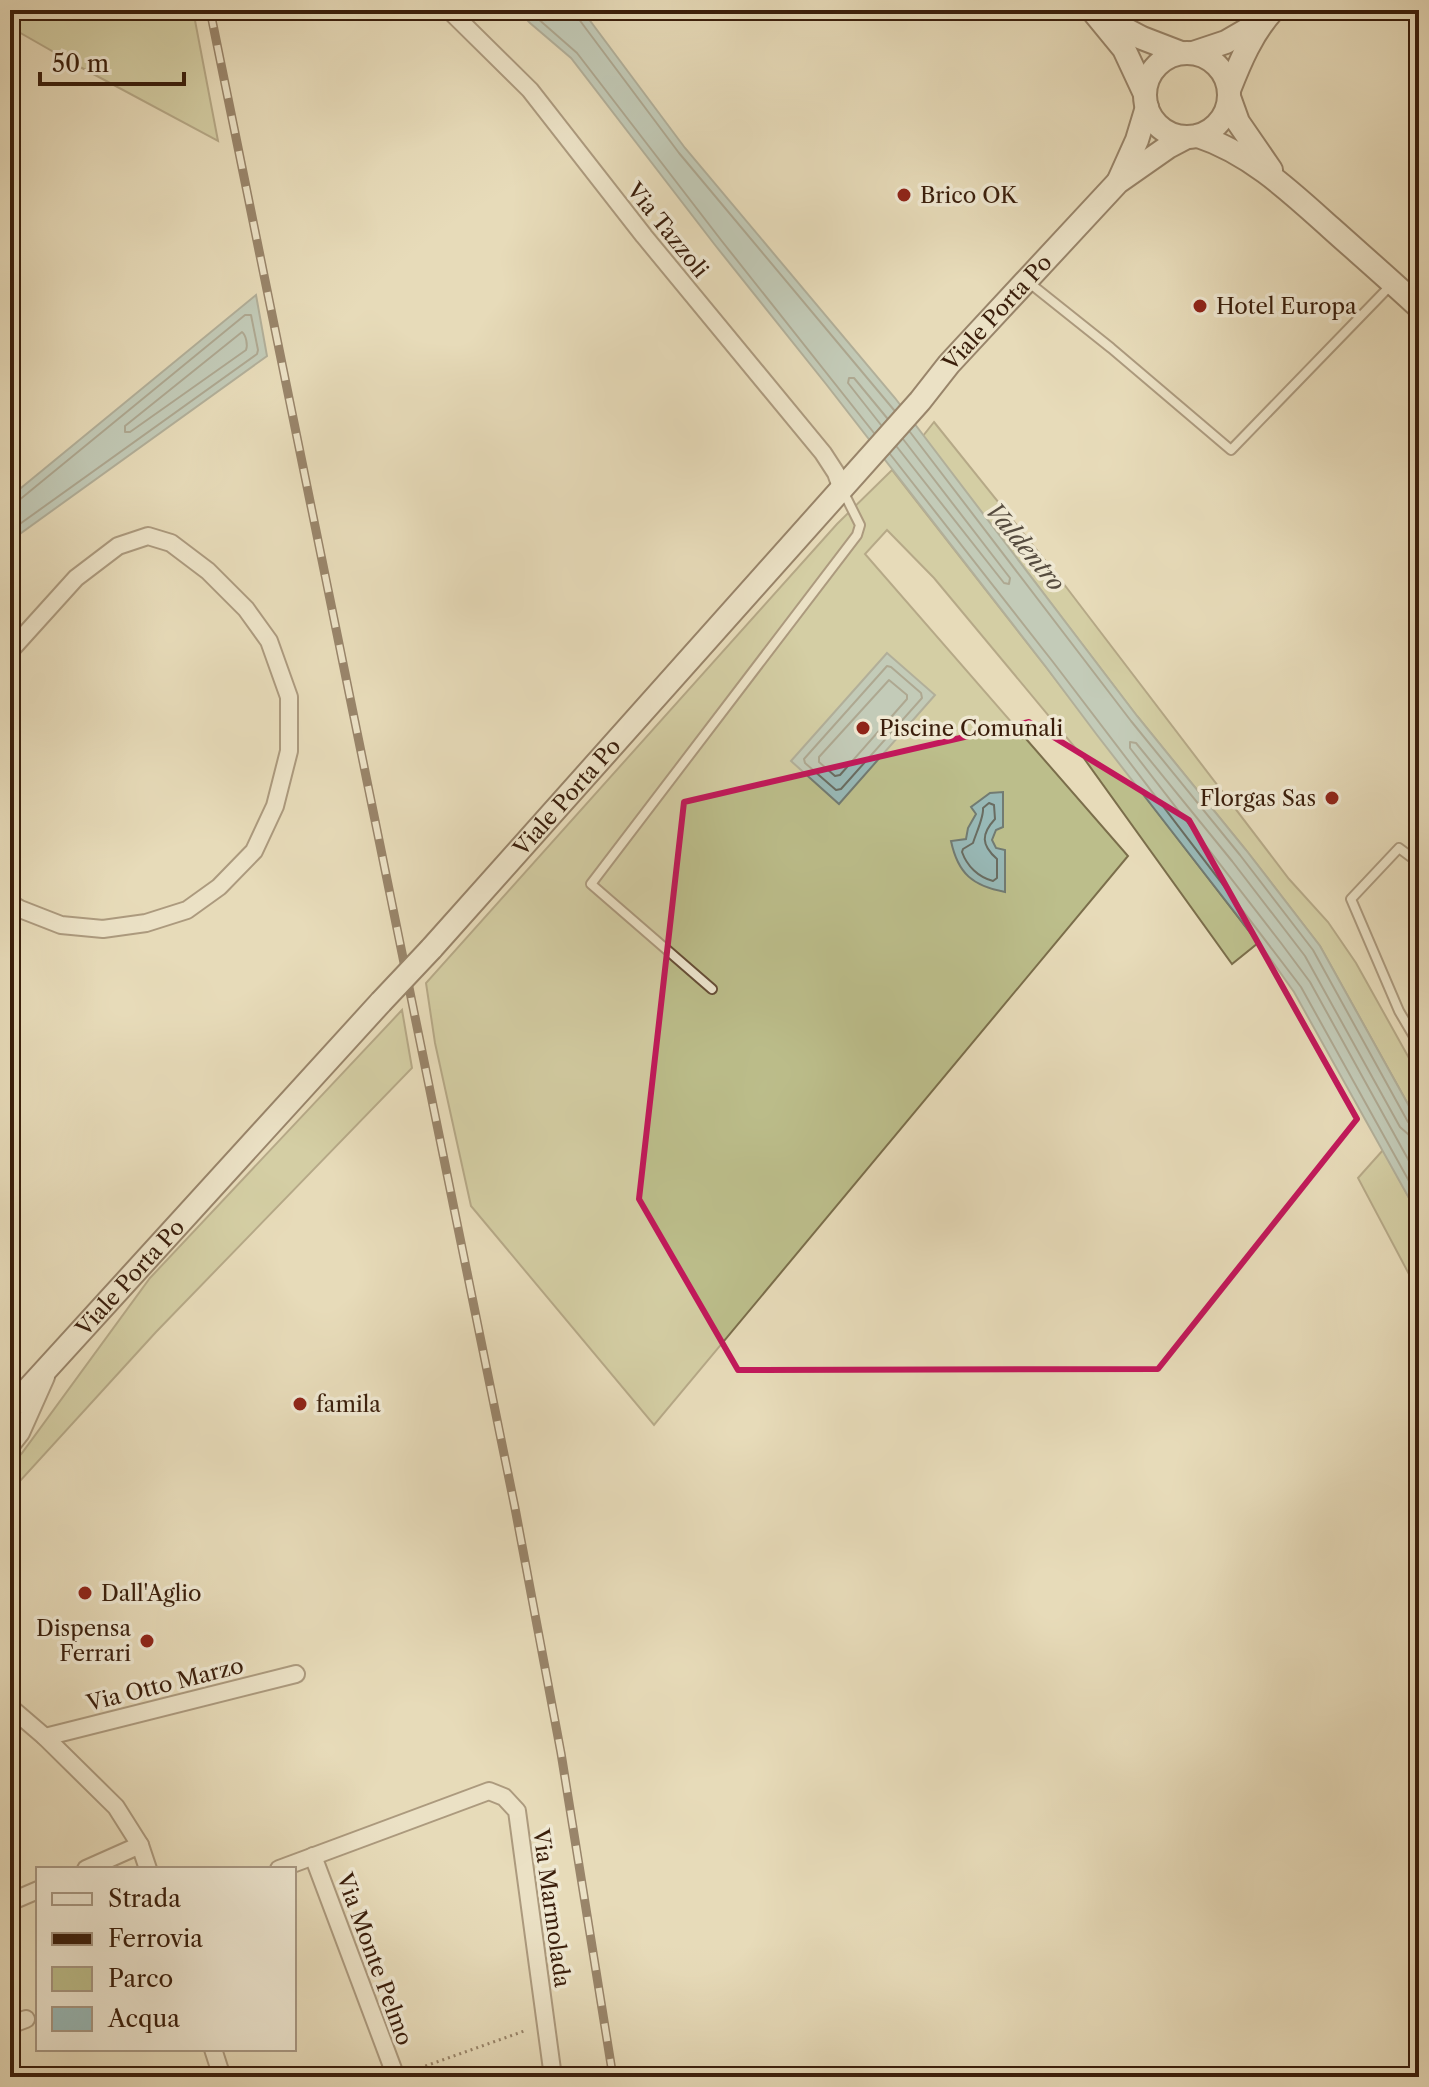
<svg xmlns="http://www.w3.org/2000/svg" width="1429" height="2087" viewBox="0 0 1429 2087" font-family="'Libre Caslon Text',serif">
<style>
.green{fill:#bcbe8b;stroke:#7b6e4b;stroke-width:2}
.water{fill:#98b9b7;stroke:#727b72;stroke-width:2}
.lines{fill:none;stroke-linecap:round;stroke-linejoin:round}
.shore{stroke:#696c61;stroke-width:2}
.service-casing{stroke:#654d36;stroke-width:12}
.minor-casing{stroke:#654d36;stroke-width:20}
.secondary-casing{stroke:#3a1e0b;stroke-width:26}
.path{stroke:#3a1e0b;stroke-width:3;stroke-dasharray:2 4;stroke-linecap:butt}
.service{stroke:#efe8d2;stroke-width:8}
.minor{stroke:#efe8d2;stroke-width:16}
.secondary{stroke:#efe8d2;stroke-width:22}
.rail-casing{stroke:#3a1e0b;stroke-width:9}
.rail{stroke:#efe8d2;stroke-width:6;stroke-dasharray:18;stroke-linecap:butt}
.secondary-bridge-casing{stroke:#3a1e0b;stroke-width:26;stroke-linecap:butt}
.secondary-bridge{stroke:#efe8d2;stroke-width:22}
.marked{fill:none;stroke:#c2185b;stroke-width:6;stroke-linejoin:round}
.poi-dot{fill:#8f2418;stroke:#efe8d2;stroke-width:3}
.labels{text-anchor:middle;stroke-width:7;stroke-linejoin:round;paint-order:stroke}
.poi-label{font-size:22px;fill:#3a1e0b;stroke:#efe8d2;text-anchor:start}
.street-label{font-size:22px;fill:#3a1e0b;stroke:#efe8d2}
.water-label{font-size:24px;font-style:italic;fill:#564c3f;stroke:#efe8d2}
</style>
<rect width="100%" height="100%" fill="#e7dbb9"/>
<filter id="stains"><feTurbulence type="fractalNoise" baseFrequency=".0025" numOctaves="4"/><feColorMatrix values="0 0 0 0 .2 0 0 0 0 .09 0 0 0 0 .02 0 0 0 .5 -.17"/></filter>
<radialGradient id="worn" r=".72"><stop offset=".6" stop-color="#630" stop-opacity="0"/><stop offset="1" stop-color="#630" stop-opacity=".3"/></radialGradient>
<g class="green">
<polygon points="10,10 193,10 218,141 82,68 10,27"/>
<polygon points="934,422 1060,579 1289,879 1328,922 1356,963 1419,1076 1419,1124 1320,946 1246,850 1137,716 923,436"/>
<polygon points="892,470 1046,667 1258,943 1232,964 1083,757 934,578 887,530 865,554 1128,856 654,1425 471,1206 435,1043 426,983 837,524"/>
<polygon points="402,1010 412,1068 156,1332 10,1492 10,1466 22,1453 150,1278"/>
<polygon points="1383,1150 1419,1216 1419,1293 1358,1178"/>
</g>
<g class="water">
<polygon points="518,10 582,10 685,148 895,398 1137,716 1246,850 1320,946 1419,1124 1419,1216 1294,992 1267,954 1097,735 1046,667 826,384 715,245 571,58 530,23"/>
<polygon points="256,295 267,356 10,541 10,497"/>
<polygon points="887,653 935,695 839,804 791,761"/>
<path d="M1003 792V827L996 830 992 840 996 848 1005 850V892C973 886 958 874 951 841L966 839 968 828 976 814 971 807 990 793Z"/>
</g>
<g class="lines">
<g class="shore">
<polyline points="528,10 577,53 721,240 874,433"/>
<polyline points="576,10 578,18 679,153 894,410"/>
<path d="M242 332C246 335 248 345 246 350L130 432H125V426Z"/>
<polyline points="881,425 848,383 849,378 854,378 887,418"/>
<polyline points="910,432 1131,721 1240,855 1313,950 1408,1122 1413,1126 1419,1126"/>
<polyline points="897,447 1004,583 1009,584 1010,578 903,439"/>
<polyline points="890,454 1053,662 1301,987 1419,1199"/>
<polyline points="10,503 18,501 245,315 251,315 258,350 257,354 10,531"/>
<polygon points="887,666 891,667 921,693 922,698 841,789 836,790 805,763 804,759"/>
<polygon points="889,680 907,695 907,699 840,775 835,776 819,762 819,757"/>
<path d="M989 803 994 805 995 819C981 834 981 845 997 859V878L993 881C978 877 967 866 962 852L963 849 973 843C976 833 984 817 983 808Z"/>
<polyline points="1419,1136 1409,1135 1400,1127 1305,956 1232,861 1136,743 1130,742 1130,748 1281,943 1310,982 1419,1179"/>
</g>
<defs>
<g id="service">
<polyline points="1027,281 1111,348 1231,450 1391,285"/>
<polyline points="1419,863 1399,848 1351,899 1399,1011 1419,1045"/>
<polyline points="712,989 591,884 857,535 860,525 843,491"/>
</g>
<g id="minor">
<polyline points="449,10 530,90 644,236 823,453 836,473 841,487"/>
<polyline points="10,651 76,578 118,546 148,536 171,543 208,571 246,609 269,641 289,697 289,751 275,806 254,851 219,887 187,910 146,923 103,929 61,925 20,909 10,903"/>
<polyline points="10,1447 21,1433 46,1377"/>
<polyline points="10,1707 45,1737 116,1807 140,1845 148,1869"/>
<polyline points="45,1737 296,1674"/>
<polyline points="313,1856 396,2077"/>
<polyline points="86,1869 140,1845"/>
<polyline points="279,1869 489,1791 504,1797 517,1811 553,2077"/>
<polyline points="10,1902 38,1890"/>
<polyline points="10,2025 26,2019"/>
<polyline points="213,2049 222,2077"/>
</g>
<g id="secondary">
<polyline points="1092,10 1124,49 1145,94"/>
<polyline points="1106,19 1142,38 1181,53"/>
<polyline points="1193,53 1226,42 1264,20"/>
<circle cx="1187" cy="95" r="42"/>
<path d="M1229 90C1240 62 1252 33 1273 10"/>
<polyline points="1229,97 1238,122 1271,170"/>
<path d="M1198 136C1250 153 1291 192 1331 228 1360 254 1390 280 1419 307"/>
<polyline points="1119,180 1137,140 1147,107"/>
<path id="s1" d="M431 949 920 401 949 364 1118 182 1168 147 1187 137"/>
<path id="s2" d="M10 1409 381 1002"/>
</g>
</defs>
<use href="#service" class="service-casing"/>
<use href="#minor" class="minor-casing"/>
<use href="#secondary" class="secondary-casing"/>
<g class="path">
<polyline points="1064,10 1071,17"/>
<polyline points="414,2070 527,2030"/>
</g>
<use href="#service" class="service"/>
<use href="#minor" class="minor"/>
<use href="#secondary" class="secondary"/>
<defs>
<polyline id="rail" points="210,10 515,1508 561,1753 613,2077"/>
</defs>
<use href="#rail" class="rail-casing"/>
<use href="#rail" class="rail"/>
<defs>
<polyline id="secondary-bridge" points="381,1002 431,949"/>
</defs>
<use href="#secondary-bridge" class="secondary-bridge-casing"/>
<use href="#secondary-bridge" class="secondary-bridge"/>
</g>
<path d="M0 0H1429V2087H0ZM1029 722 1189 820 1357 1119 1158 1369 738 1370 639 1199 684 802Z" fill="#e7dbb9" fill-opacity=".55" fill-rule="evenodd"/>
<path class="marked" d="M1029 722 1189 820 1357 1119 1158 1369 738 1370 639 1199 684 802Z"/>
<g class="poi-dot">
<circle cx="904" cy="195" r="8"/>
<circle cx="1200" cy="306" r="8"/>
<circle cx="863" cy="728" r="8"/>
<circle cx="1332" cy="798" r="8"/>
<circle cx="300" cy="1404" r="8"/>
<circle cx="85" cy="1593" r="8"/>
<circle cx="147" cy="1641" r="8"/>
</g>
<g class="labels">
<g class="poi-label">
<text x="920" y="203">Brico OK</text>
<text x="1216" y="314">Hotel Europa</text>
<text x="879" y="736">Piscine Comunali</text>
<text x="1316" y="806" text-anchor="end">Florgas Sas</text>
<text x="316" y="1412">famila</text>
<text x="101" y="1601">Dall'Aglio</text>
<text x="131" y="1636" text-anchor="end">Dispensa<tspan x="131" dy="25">Ferrari</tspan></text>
</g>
<g class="street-label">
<text transform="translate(668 230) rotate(51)" y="8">Via Tazzoli</text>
<text dy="8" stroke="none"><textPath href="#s1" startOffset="852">Viale Porta Po</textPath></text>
<text dy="8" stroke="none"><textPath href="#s1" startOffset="204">Viale Porta Po</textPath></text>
<text dy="8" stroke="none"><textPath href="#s2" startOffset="178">Viale Porta Po</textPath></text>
<text transform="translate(165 1684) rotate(-14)" y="8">Via Otto Marzo</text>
<text transform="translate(552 1908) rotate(82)" y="8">Via Marmolada</text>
<text transform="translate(375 1959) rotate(70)" y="8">Via Monte Pelmo</text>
</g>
<g class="water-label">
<text transform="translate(1025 547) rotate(50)" y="8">Valdentro</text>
</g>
</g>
<rect width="1429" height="2087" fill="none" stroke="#e7dbb9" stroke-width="40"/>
<rect x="12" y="12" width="1405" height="2063" fill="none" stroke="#3a1e0b" stroke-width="4"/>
<rect x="20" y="20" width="1389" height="2047" fill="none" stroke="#3a1e0b" stroke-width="2"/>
<rect x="36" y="1867" width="260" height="184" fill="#efe8d2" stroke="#a79782" stroke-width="2"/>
<rect x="52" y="1893" width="40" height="12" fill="#efe8d2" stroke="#a79782" stroke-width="2"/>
<text x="108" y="1907" font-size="24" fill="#3a1e0b">Strada</text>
<rect x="52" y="1933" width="40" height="12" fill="#3a1e0b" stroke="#a79782" stroke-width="2"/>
<text x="108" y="1947" font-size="24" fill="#3a1e0b">Ferrovia</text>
<rect x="52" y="1967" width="40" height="24" fill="#bcbe8b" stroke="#a79782" stroke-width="2"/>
<text x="108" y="1987" font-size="24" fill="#3a1e0b">Parco</text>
<rect x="52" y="2007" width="40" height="24" fill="#98b9b7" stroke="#a79782" stroke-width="2"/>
<text x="108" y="2027" font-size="24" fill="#3a1e0b">Acqua</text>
<path d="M40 72v12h144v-12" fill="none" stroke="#3a1e0b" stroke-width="4"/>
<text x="52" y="72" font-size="24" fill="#3a1e0b" stroke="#efe8d2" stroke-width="6" paint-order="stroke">50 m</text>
<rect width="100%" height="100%" filter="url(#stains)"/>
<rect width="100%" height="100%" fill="url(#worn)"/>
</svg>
